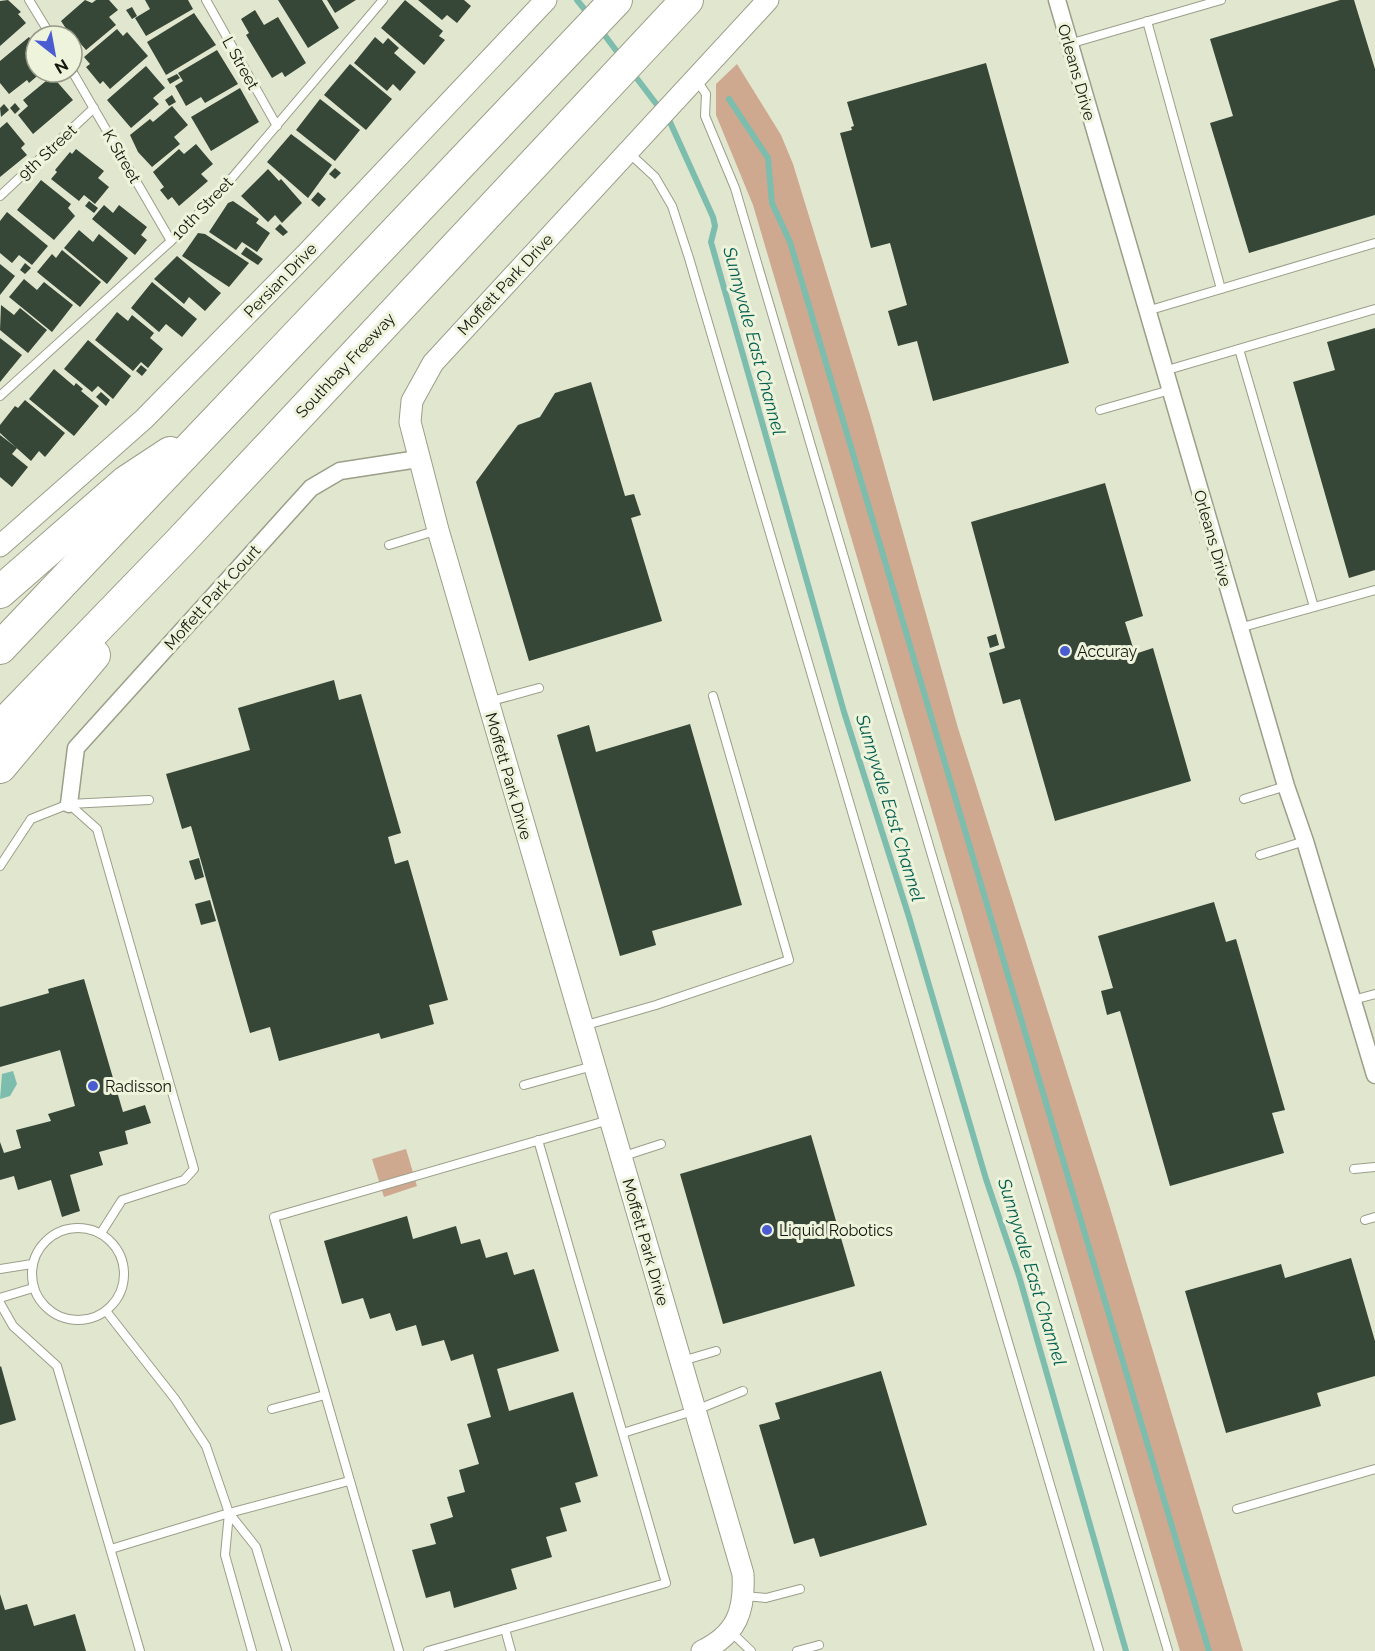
<svg xmlns="http://www.w3.org/2000/svg" width="1375" height="1651" viewBox="0 0 1375 1651" font-family="Raleway,sans-serif">
<style>
.green{fill:#cfa890}
.water{fill:#7dbdae}
.lines{fill:none;stroke-linecap:round;stroke-linejoin:round}
.stream{stroke:#7dbdae;stroke-width:6}
.building{fill:#364637}
.service-casing{stroke:#9b9f89;stroke-width:10}
.minor-casing{stroke:#9b9f89;stroke-width:19}
.tertiary-casing{stroke:#9b9f89;stroke-width:23}
.motorway-casing{stroke:#9b9f89;stroke-width:34}
.service{stroke:#fff;stroke-width:8}
.minor{stroke:#fff;stroke-width:16}
.tertiary{stroke:#fff;stroke-width:21}
.motorway{stroke:#fff;stroke-width:32}
.poi-dot{fill:#4a5cd1;stroke:#eef3db;stroke-width:2}
.labels{text-anchor:middle;stroke-width:6;stroke-linejoin:round;paint-order:stroke}
.street-label{font-size:16px;fill:#14150d;stroke:#eef3db}
.poi-label{font-size:16px;fill:#14150d;stroke:#eef3db;text-anchor:start}
.water-label{font-size:18px;font-style:italic;fill:#005e50;stroke:#eef3db}
</style>
<rect width="100%" height="100%" fill="#e1e6ce"/>
<g class="green">
<polygon points="737,64 781,135 793,164 870,415 958,728 1110,1208 1243,1651 1180,1651 753,205 716,115 716,84"/>
<polygon points="406,1149 417,1186 384,1197 372,1159"/>
</g>
<polygon class="water" points="13,1071 17,1084 10,1096 0,1099 2,1074"/>
<g class="lines">
<g class="stream">
<polyline points="577,0 590,16"/>
<polyline points="600,29 621,57"/>
<polyline points="632,72 670,122 713,217 715,226 711,242 844,712 909,917 986,1179 1019,1276 1126,1651"/>
<polyline points="729,99 768,158 772,203 790,242 1209,1651"/>
</g>
</g>
<g class="building">
<polygon points="8,0 21,12 18,14 26,23 0,46 0,1"/>
<polygon points="85,0 92,3 96,0 109,0 118,10 109,17 116,25 86,50 80,43 77,45 61,21"/>
<polygon points="145,0 188,0 193,9 146,36 135,18 150,9"/>
<polygon points="278,0 322,0 339,28 308,48"/>
<polygon points="327,0 356,0 335,13"/>
<polygon points="405,0 443,31 439,36 445,40 424,65 381,28"/>
<polygon points="418,0 464,0 471,6 457,23 447,15 442,20"/>
<polygon points="1340,0 1354,0 1375,69 1375,215 1249,253 1210,123 1233,116 1210,39"/>
<polygon points="132,7 137,16 132,19 126,10"/>
<polygon points="255,10 264,25 278,17 306,63 285,77 282,72 272,78 246,35 249,33 241,19"/>
<polygon points="194,13 216,45 166,75 147,42"/>
<polygon points="117,29 123,36 127,32 148,56 110,89 103,81 100,84 86,67 90,64 84,57"/>
<polygon points="29,37 36,46 36,72 42,72 29,83 27,80 9,94 0,83 0,61"/>
<polygon points="375,37 383,44 388,38 399,48 394,53 416,72 400,91 393,84 387,91 354,63"/>
<polygon points="217,50 238,84 205,103 201,97 186,106 175,86 183,81 178,73"/>
<polygon points="986,63 1069,363 933,401 917,341 898,346 888,311 907,305 890,243 871,248 840,133 852,130 851,127 854,126 847,102"/>
<polygon points="350,64 392,99 366,130 324,95"/>
<polygon points="146,66 165,88 153,98 159,104 131,128 107,100"/>
<polygon points="177,74 180,78 170,84 167,79"/>
<polygon points="52,76 73,100 33,134 18,115 28,106 23,100"/>
<polygon points="240,88 259,122 211,151 191,117"/>
<polygon points="172,95 176,102 169,106 165,100"/>
<polygon points="320,99 360,130 335,161 296,130"/>
<polygon points="15,103 20,109 15,114 10,108"/>
<polygon points="4,104 9,110 1,117 0,108"/>
<polygon points="172,106 188,125 174,137 180,144 152,167 138,152 130,135 150,119 153,122"/>
<polygon points="7,122 25,144 21,148 27,155 0,177 0,128"/>
<polygon points="291,134 332,165 308,198 267,162"/>
<polygon points="196,144 213,164 201,174 208,181 179,206 172,197 168,200 160,190 164,187 153,172 179,149 184,154"/>
<polygon points="76,149 104,171 98,178 109,187 95,204 84,195 79,201 51,179 57,172 55,170 70,152 72,154"/>
<polygon points="335,168 341,173 335,179 329,174"/>
<polygon points="268,169 279,181 281,179 302,203 282,223 275,215 268,222 241,196"/>
<polygon points="41,180 71,204 68,208 75,216 54,240 17,210"/>
<polygon points="318,192 326,199 319,207 311,200"/>
<polygon points="89,201 98,208 94,213 85,206"/>
<polygon points="233,201 259,219 256,223 270,233 257,252 242,242 236,250 209,232 228,203"/>
<polygon points="104,205 113,213 119,205 147,227 141,235 147,240 135,255 92,219"/>
<polygon points="7,212 48,246 32,265 19,255 12,263 0,253 0,221"/>
<polygon points="280,224 288,232 283,236 275,229"/>
<polygon points="79,230 93,242 99,234 128,258 107,284 64,248"/>
<polygon points="198,233 205,234 249,263 229,287 182,256"/>
<polygon points="246,247 263,259 258,265 241,254"/>
<polygon points="62,250 101,282 80,307 37,272 52,254 56,258"/>
<polygon points="177,256 221,293 205,311 189,297 184,304 154,279"/>
<polygon points="25,263 31,268 25,274 20,270"/>
<polygon points="0,264 15,276 0,295"/>
<polygon points="24,279 37,290 44,282 73,305 52,332 9,297"/>
<polygon points="152,282 197,319 182,337 166,324 159,332 131,308"/>
<polygon points="1,305 14,315 20,308 47,330 28,353 0,330"/>
<polygon points="117,312 128,321 132,315 154,333 150,338 163,349 148,368 141,362 133,371 95,340"/>
<polygon points="1375,328 1375,570 1349,578 1293,382 1335,370 1327,342"/>
<polygon points="0,338 22,355 0,382"/>
<polygon points="88,340 131,376 113,399 98,386 92,392 64,369"/>
<polygon points="141,365 147,370 142,376 136,371"/>
<polygon points="54,369 74,386 76,383 83,389 81,391 99,406 74,436 29,399"/>
<polygon points="591,382 625,496 634,494 641,515 631,518 662,621 529,661 476,482 518,425 540,417 555,393"/>
<polygon points="101,392 110,400 106,406 96,397"/>
<polygon points="25,400 65,433 45,457 39,451 31,461 0,433 0,425 15,406 18,408"/>
<polygon points="0,435 17,448 12,454 28,467 12,487 0,477"/>
<polygon points="1105,483 1143,616 1125,622 1135,654 1153,648 1191,781 1055,821 1020,699 1003,704 989,653 1005,648 971,522"/>
<polygon points="996,634 999,645 990,648 987,637"/>
<polygon points="334,680 339,700 361,694 401,833 388,837 395,864 408,860 448,1000 429,1005 434,1024 381,1039 379,1033 279,1061 270,1027 250,1033 191,826 182,829 166,774 250,750 238,708"/>
<polygon points="690,724 742,905 652,931 656,945 620,956 557,735 589,725 596,752"/>
<polygon points="199,858 204,877 195,880 189,861"/>
<polygon points="210,900 216,921 201,925 195,904"/>
<polygon points="1214,902 1226,942 1236,939 1285,1110 1272,1113 1284,1153 1170,1186 1120,1011 1107,1015 1101,991 1113,988 1098,936"/>
<polygon points="84,979 123,1112 145,1105 151,1123 125,1131 128,1144 99,1152 103,1165 70,1175 80,1211 62,1217 51,1180 18,1190 14,1176 0,1180 0,1142 4,1153 21,1148 16,1130 51,1121 48,1114 75,1106 60,1050 0,1067 0,1007 49,993 48,989"/>
<polygon points="811,1135 855,1286 723,1324 680,1174"/>
<polygon points="407,1216 413,1239 456,1226 461,1244 480,1239 486,1258 507,1252 514,1275 534,1269 559,1351 497,1369 509,1411 573,1392 598,1476 575,1483 581,1502 560,1508 567,1531 546,1537 552,1557 511,1569 517,1589 454,1608 450,1591 426,1598 412,1550 436,1544 430,1524 453,1517 447,1497 465,1492 459,1470 479,1464 467,1424 491,1417 473,1354 451,1361 444,1340 422,1346 416,1325 396,1331 390,1313 370,1319 363,1298 342,1304 324,1241"/>
<polygon points="1351,1258 1375,1341 1375,1376 1317,1393 1321,1406 1226,1433 1185,1291 1281,1264 1285,1278"/>
<polygon points="1,1366 16,1420 0,1425 0,1367"/>
<polygon points="881,1371 927,1525 820,1557 814,1538 794,1544 759,1425 780,1419 775,1403"/>
<polygon points="0,1594 5,1610 27,1604 34,1626 75,1614 86,1651 0,1651"/>
</g>
<g class="lines">
<defs>
<g id="service">
<polyline points="29,0 51,36"/>
<polyline points="206,0 277,126"/>
<polyline points="1147,21 1221,289"/>
<polyline points="1069,44 1221,0"/>
<polyline points="72,71 171,241"/>
<path d="M696 79 706 94 705 116 735 188C876 677 1026 1162 1168 1651"/>
<polyline points="628,152 655,177 672,206 689,258 1099,1651"/>
<polyline points="0,196 94,108"/>
<polyline points="1147,311 1375,243"/>
<polyline points="1239,349 1314,607"/>
<polyline points="1164,371 1375,309"/>
<polyline points="0,396 171,241 220,192 383,0"/>
<polyline points="1100,410 1170,390"/>
<polyline points="389,545 438,530"/>
<polyline points="1239,628 1375,590"/>
<polyline points="488,702 539,688"/>
<polyline points="1244,799 1286,786"/>
<polyline points="69,804 97,829 194,1169 184,1180 122,1200 101,1233"/>
<polyline points="1260,855 1305,841"/>
<polyline points="0,866 31,819 69,804 149,800"/>
<polyline points="1353,1000 1375,994"/>
<polyline points="583,1026 656,1005 789,960 713,696"/>
<polyline points="524,1085 593,1066"/>
<polyline points="621,1157 661,1144"/>
<polyline points="1354,1169 1375,1167"/>
<polyline points="1365,1220 1375,1217"/>
<circle cx="78" cy="1274" r="46"/>
<polyline points="0,1269 32,1264"/>
<polyline points="0,1298 33,1288"/>
<polyline points="0,1303 13,1326 57,1366 140,1651"/>
<polyline points="106,1311 175,1399 206,1446 229,1513 256,1547 287,1651"/>
<polyline points="682,1361 716,1351"/>
<polyline points="272,1409 325,1395"/>
<polyline points="623,1433 696,1410 743,1391"/>
<polyline points="1237,1509 1375,1469"/>
<polyline points="229,1513 225,1555 252,1651"/>
<polyline points="111,1549 229,1513 349,1481"/>
<polyline points="744,1596 766,1598 800,1589"/>
<polyline points="505,1629 511,1651"/>
<polyline points="730,1631 751,1651"/>
<polyline points="399,1651 274,1217 609,1120"/>
<polyline points="428,1651 666,1583 538,1140"/>
<polyline points="797,1651 819,1645"/>
</g>
<g id="minor">
<polyline points="1057,0 1286,786 1305,841 1375,1075"/>
<polyline points="69,804 76,748 311,488 340,471 418,459"/>
</g>
<g id="tertiary">
<polyline points="0,546 144,419 307,253 546,0"/>
<path d="M702 1651C737 1634 745 1611 743 1574L438 530 410 422 412 401 433 363 768 0"/>
</g>
<g id="motorway">
<polyline points="0,592 126,482 170,453"/>
<polyline points="0,648 616,0"/>
<polyline points="0,728 179,543 687,0"/>
<polyline points="0,767 94,655"/>
</g>
</defs>
<use href="#service" class="service-casing"/>
<use href="#minor" class="minor-casing"/>
<use href="#tertiary" class="tertiary-casing"/>
<use href="#motorway" class="motorway-casing"/>
<use href="#service" class="service"/>
<use href="#minor" class="minor"/>
<use href="#tertiary" class="tertiary"/>
<use href="#motorway" class="motorway"/>
</g>
<g class="poi-dot">
<circle cx="1065" cy="651" r="6"/>
<circle cx="93" cy="1086" r="6"/>
<circle cx="767" cy="1230" r="6"/>
</g>
<g class="labels">
<g class="street-label">
<text transform="translate(241 63) rotate(61)" y="6">L Street</text>
<text transform="translate(1077 72) rotate(74)" y="6">Orleans Drive</text>
<text transform="translate(47 152) rotate(-43)" y="6">9th Street</text>
<text transform="translate(122 156) rotate(60)" y="6">K Street</text>
<text transform="translate(202 208) rotate(-46)" y="6">10th Street</text>
<text transform="translate(280 280) rotate(-46)" y="6">Persian Drive</text>
<text transform="translate(505 284) rotate(-47)" y="6">Moffett Park Drive</text>
<text transform="translate(345 365) rotate(-47)" y="6">Southbay Freeway</text>
<text transform="translate(1213 538) rotate(74)" y="6">Orleans Drive</text>
<text transform="translate(212 597) rotate(-48)" y="6">Moffett Park Court</text>
<text transform="translate(509 776) rotate(74)" y="6">Moffett Park Drive</text>
<text transform="translate(646 1242) rotate(74)" y="6">Moffett Park Drive</text>
</g>
<g class="poi-label">
<text x="1077" y="657">Accuray</text>
<text x="105" y="1092">Radisson</text>
<text x="779" y="1236">Liquid Robotics</text>
</g>
<g class="water-label">
<text transform="translate(754 341) rotate(75)" y="6">Sunnyvale East Channel</text>
<text transform="translate(890 808) rotate(73)" y="6">Sunnyvale East Channel</text>
<text transform="translate(1032 1272) rotate(73)" y="6">Sunnyvale East Channel</text>
</g>
</g>
<g transform="translate(54 54) rotate(149)"><circle r="28" fill="#eef3db" stroke="#979a89" stroke-width="1.5"/>
<path d="M0-4.5L10 22L0 15L-10 22Z" fill="#4a5cd1"/>
<text y="-9" font-size="16" font-weight="bold" text-anchor="middle" fill="#14150d">N</text>
</g>
</svg>
